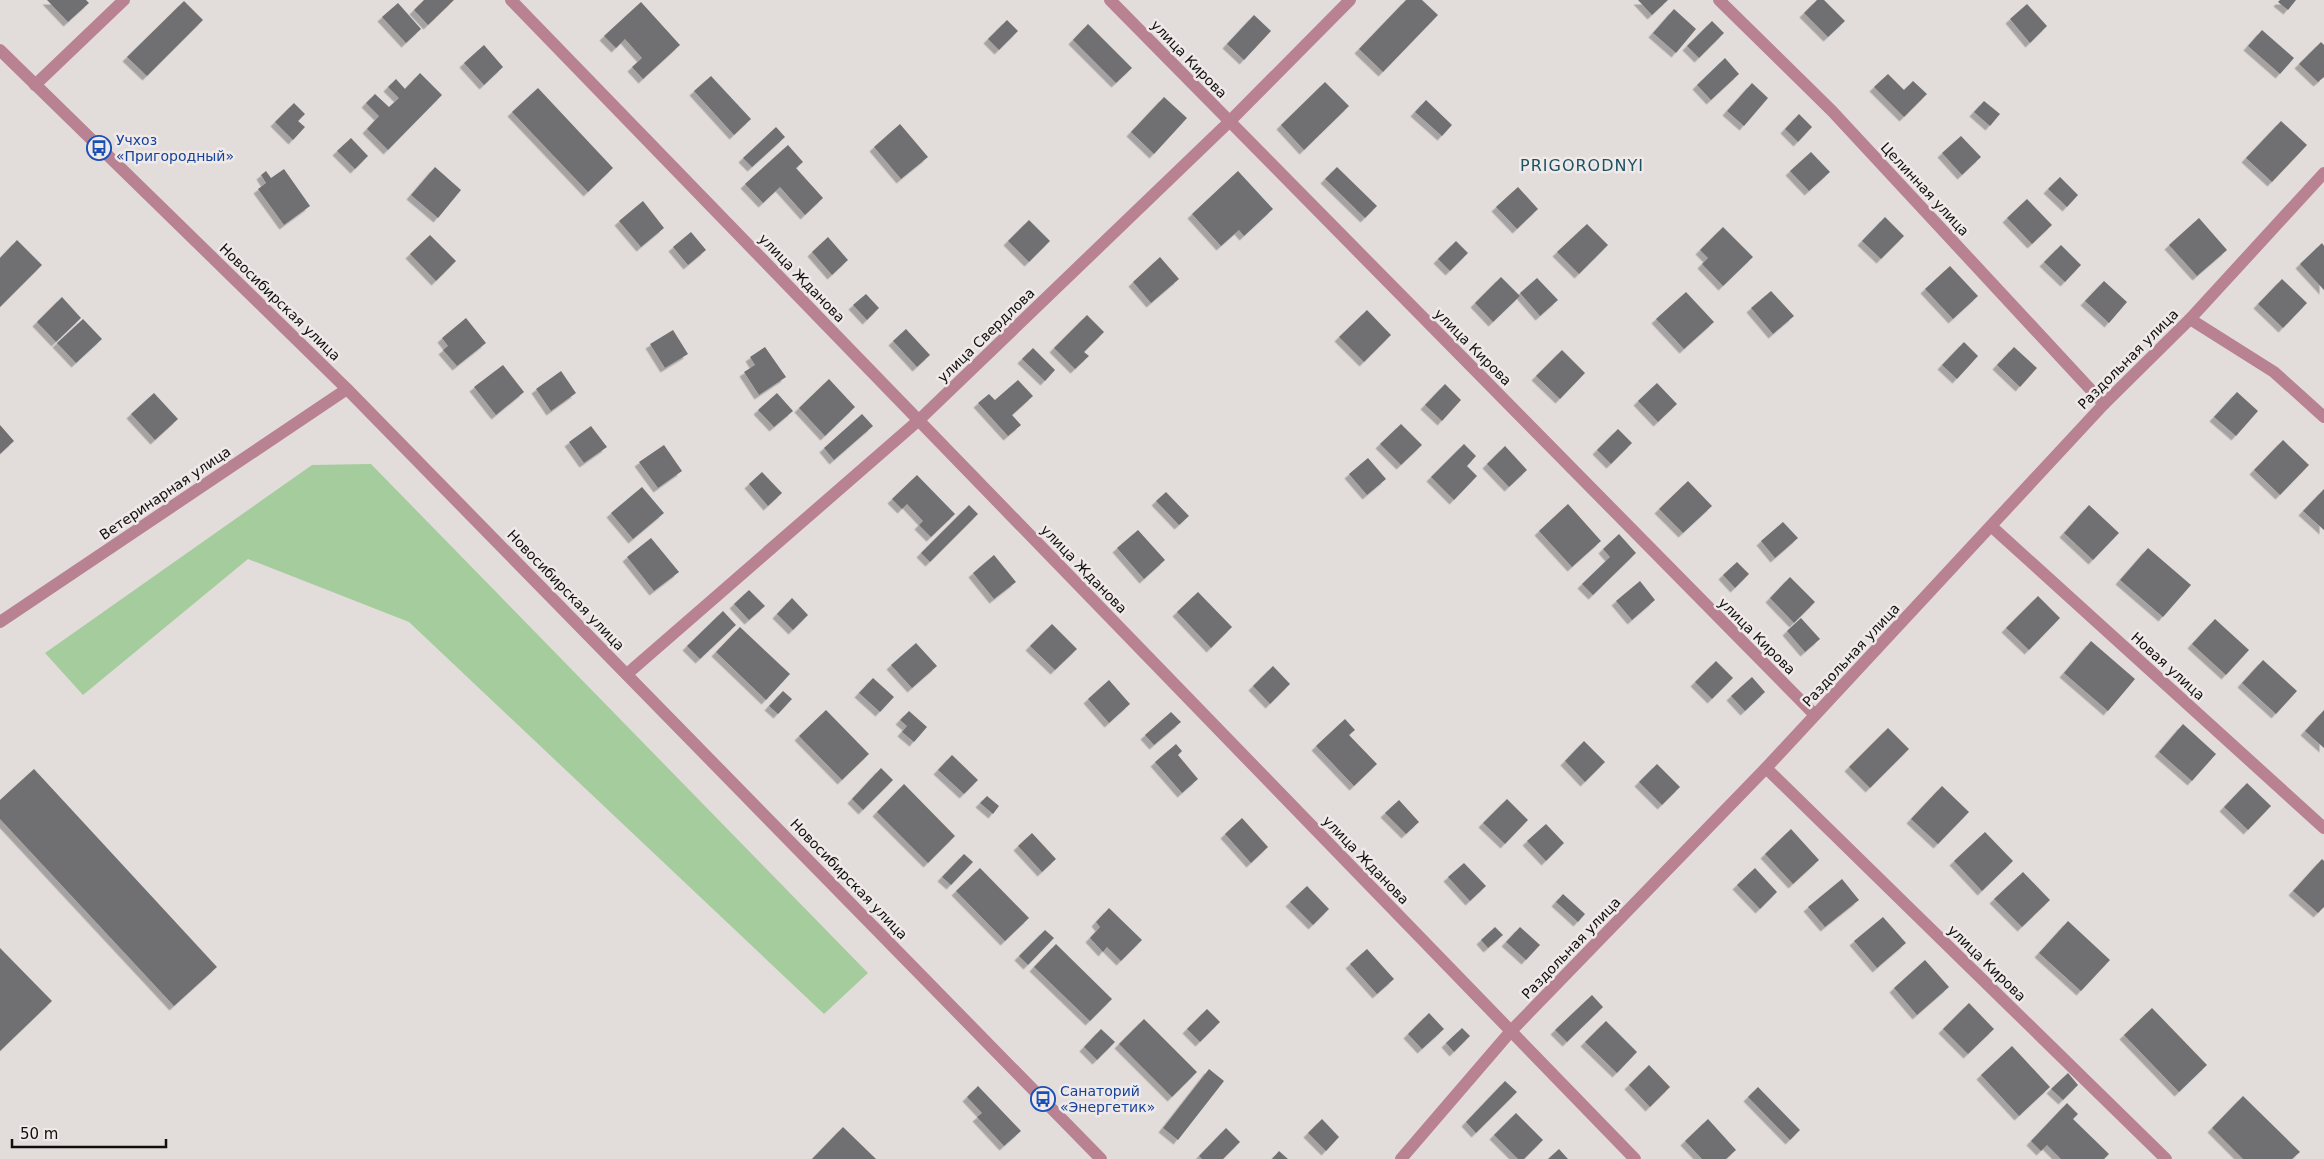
<svg xmlns="http://www.w3.org/2000/svg" width="2324" height="1159" viewBox="0 0 2324 1159" font-family="'DejaVu Sans',sans-serif">
<style>
.green{fill:#a5cc9d}
.building{fill:#707073;filter:url(#shadow)}
.lines{fill:none;stroke-linecap:round;stroke-linejoin:round}
.minor{stroke:#b98292;stroke-width:12}
.labels{text-anchor:middle;stroke-width:5;stroke-linejoin:round;paint-order:stroke}
.street-label{font-size:14px;fill:#100e0e;stroke:#efeae9}
.transit-label{font-size:14px;fill:#164399;stroke:#efeae9;text-anchor:start}
.quarter-label{font-size:16px;letter-spacing:1px;fill:#1c5160;stroke:#efeae9}
</style>
<defs>
<filter id="shadow"><feDropShadow dx="-4.5" dy="4.5" stdDeviation="0" flood-color="#0004"/></filter>
</defs>
<rect width="100%" height="100%" fill="#e2dddb"/>
<polygon class="green" points="371,464 868,973 824,1014 409,622 248,559 83,695 45,653 312,465"/>
<g class="building">
<polygon points="47,0 86,0 89,3 68,22"/>
<polygon points="424,0 454,0 428,25 414,10"/>
<polygon points="1406,0 1422,0 1438,15 1383,72 1359,49"/>
<polygon points="1638,0 1668,0 1652,15"/>
<polygon points="1817,0 1824,0 1845,21 1828,37 1804,13"/>
<polygon points="2280,0 2296,0 2288,10 2278,2"/>
<polygon points="184,1 203,20 147,76 127,57"/>
<polygon points="641,2 680,45 643,79 632,67 642,58 625,39 616,48 604,36"/>
<polygon points="398,3 421,29 406,43 382,17"/>
<polygon points="2027,4 2047,26 2030,43 2010,19"/>
<polygon points="1674,9 1696,29 1676,53 1653,33"/>
<polygon points="1254,15 1271,31 1244,60 1227,44"/>
<polygon points="1007,20 1018,31 999,50 988,39"/>
<polygon points="1712,21 1724,33 1699,58 1687,46"/>
<polygon points="1088,24 1132,68 1116,83 1073,40"/>
<polygon points="2262,30 2294,58 2280,74 2248,46"/>
<polygon points="2321,42 2324,45 2324,77 2318,82 2299,64"/>
<polygon points="484,45 503,67 484,85 464,63"/>
<polygon points="1725,58 1739,74 1711,100 1697,85"/>
<polygon points="420,73 442,95 388,150 367,129 379,116 366,103 375,94 389,107 399,98 388,87 396,79 405,89"/>
<polygon points="1888,74 1904,90 1913,81 1927,94 1904,117 1874,87"/>
<polygon points="711,76 751,119 734,135 694,91"/>
<polygon points="1325,82 1349,106 1304,150 1281,125"/>
<polygon points="1752,83 1768,98 1744,126 1727,111"/>
<polygon points="538,88 613,168 588,192 512,112"/>
<polygon points="1164,97 1187,118 1154,154 1131,132"/>
<polygon points="1426,100 1452,125 1442,136 1415,112"/>
<polygon points="1984,101 2000,114 1990,126 1974,112"/>
<polygon points="294,103 305,114 298,121 305,127 293,140 275,122"/>
<polygon points="1799,114 1812,127 1798,142 1785,129"/>
<polygon points="2281,121 2307,145 2272,182 2246,158"/>
<polygon points="900,124 928,157 901,179 874,147"/>
<polygon points="776,127 785,137 752,167 743,158"/>
<polygon points="1961,136 1981,157 1962,175 1942,153"/>
<polygon points="351,138 368,156 355,169 337,151"/>
<polygon points="788,145 803,162 796,168 823,198 805,215 780,187 763,203 745,184"/>
<polygon points="1811,152 1830,172 1809,191 1790,171"/>
<polygon points="435,167 461,190 438,218 411,195"/>
<polygon points="1337,167 1377,206 1365,218 1325,179"/>
<polygon points="284,169 310,206 284,225 258,189 266,183 261,175 266,171 271,178"/>
<polygon points="1238,171 1273,209 1244,236 1239,230 1221,246 1192,214"/>
<polygon points="2060,177 2078,195 2067,207 2048,189"/>
<polygon points="1518,187 1538,209 1517,229 1496,207"/>
<polygon points="2027,199 2052,225 2032,244 2007,218"/>
<polygon points="643,201 664,228 641,247 619,221"/>
<polygon points="1885,217 1904,236 1881,259 1862,241"/>
<polygon points="2199,218 2227,250 2197,276 2169,245"/>
<polygon points="1029,220 1050,241 1029,262 1008,241"/>
<polygon points="1587,224 1608,245 1579,274 1557,252"/>
<polygon points="1723,227 1753,257 1723,286 1702,264 1708,258 1700,250"/>
<polygon points="691,232 706,250 688,265 673,247"/>
<polygon points="430,235 456,261 436,281 410,254"/>
<polygon points="828,237 848,260 832,275 812,252"/>
<polygon points="17,240 42,265 0,307 0,258"/>
<polygon points="1456,241 1468,253 1450,271 1438,259"/>
<polygon points="2322,243 2324,246 2324,290 2300,264"/>
<polygon points="2061,245 2081,265 2065,282 2044,262"/>
<polygon points="1160,257 1179,279 1151,303 1133,282"/>
<polygon points="1950,266 1978,296 1953,319 1925,289"/>
<polygon points="1501,277 1520,296 1493,322 1475,303"/>
<polygon points="1537,278 1558,300 1540,316 1520,293"/>
<polygon points="2282,279 2307,303 2283,328 2258,304"/>
<polygon points="2104,281 2127,302 2109,323 2085,301"/>
<polygon points="1771,291 1794,316 1773,334 1751,308"/>
<polygon points="1686,292 1714,322 1684,349 1656,319"/>
<polygon points="866,294 879,308 867,320 853,305"/>
<polygon points="62,297 81,318 56,342 37,322"/>
<polygon points="1367,310 1391,335 1364,362 1339,337"/>
<polygon points="1087,315 1104,332 1084,352 1089,356 1075,369 1054,348"/>
<polygon points="466,318 486,343 457,366 443,350 448,346 442,338"/>
<polygon points="83,319 102,339 76,363 57,343"/>
<polygon points="906,329 930,355 917,367 893,341"/>
<polygon points="673,330 688,354 665,368 650,344"/>
<polygon points="1964,342 1978,356 1957,379 1942,365"/>
<polygon points="765,347 786,377 759,395 744,372 755,365 750,357"/>
<polygon points="2014,347 2037,368 2020,387 1997,365"/>
<polygon points="1033,348 1055,370 1045,381 1022,359"/>
<polygon points="1562,350 1585,373 1560,399 1536,376"/>
<polygon points="503,365 524,392 496,415 474,387"/>
<polygon points="561,371 576,393 551,411 536,389"/>
<polygon points="829,379 855,407 825,436 799,408"/>
<polygon points="1018,380 1033,396 1012,415 1021,425 1008,436 978,403 989,394 995,400"/>
<polygon points="1657,383 1677,404 1658,422 1638,401"/>
<polygon points="1445,384 1461,400 1442,421 1425,405"/>
<polygon points="2237,392 2258,411 2236,436 2214,417"/>
<polygon points="154,393 178,419 155,440 131,414"/>
<polygon points="777,393 793,411 774,427 758,410"/>
<polygon points="862,414 873,426 834,460 824,448"/>
<polygon points="1401,424 1422,445 1401,465 1380,444"/>
<polygon points="0,425 14,441 0,454"/>
<polygon points="591,426 607,447 584,463 569,442"/>
<polygon points="1618,429 1632,443 1611,464 1597,450"/>
<polygon points="2283,440 2309,465 2280,495 2254,470"/>
<polygon points="1464,444 1476,456 1467,466 1477,476 1454,500 1431,477"/>
<polygon points="664,445 682,471 658,488 639,462"/>
<polygon points="1505,446 1527,470 1509,487 1487,464"/>
<polygon points="1368,458 1386,479 1367,495 1349,474"/>
<polygon points="762,472 782,493 768,506 749,484"/>
<polygon points="917,475 955,514 931,537 919,525 923,521 907,504 902,509 892,499"/>
<polygon points="1688,481 1712,506 1683,533 1659,509"/>
<polygon points="642,487 664,513 633,539 611,513"/>
<polygon points="2324,489 2324,530 2303,511"/>
<polygon points="1166,492 1189,516 1179,525 1156,501"/>
<polygon points="1568,504 1601,541 1572,567 1539,531"/>
<polygon points="969,505 978,514 930,562 921,553"/>
<polygon points="2089,505 2119,533 2093,560 2064,533"/>
<polygon points="1783,522 1798,538 1775,558 1761,541"/>
<polygon points="1138,530 1165,560 1144,579 1117,548"/>
<polygon points="1619,534 1636,553 1593,595 1582,584 1610,557 1603,549"/>
<polygon points="651,538 679,572 654,591 627,557"/>
<polygon points="2148,548 2191,585 2163,617 2120,580"/>
<polygon points="994,555 1016,582 994,599 973,573"/>
<polygon points="1737,562 1749,574 1735,588 1723,575"/>
<polygon points="1790,577 1815,602 1794,623 1770,598"/>
<polygon points="1640,581 1655,600 1632,620 1616,601"/>
<polygon points="749,590 765,606 749,620 734,604"/>
<polygon points="1198,592 1232,627 1211,648 1177,612"/>
<polygon points="2038,596 2060,618 2029,650 2006,628"/>
<polygon points="792,598 808,615 793,630 777,614"/>
<polygon points="723,611 736,625 700,659 687,646"/>
<polygon points="1801,618 1820,639 1805,652 1787,631"/>
<polygon points="2215,619 2249,650 2226,675 2192,644"/>
<polygon points="1052,624 1077,649 1055,670 1030,646"/>
<polygon points="740,627 790,674 766,700 716,652"/>
<polygon points="2091,641 2135,679 2108,711 2064,673"/>
<polygon points="916,643 937,666 912,688 891,665"/>
<polygon points="2263,660 2297,691 2276,714 2242,683"/>
<polygon points="1716,661 1733,678 1712,699 1695,682"/>
<polygon points="1273,666 1290,684 1270,704 1253,686"/>
<polygon points="1752,677 1765,692 1745,711 1731,696"/>
<polygon points="873,678 894,697 880,712 859,693"/>
<polygon points="1109,680 1130,704 1109,723 1088,699"/>
<polygon points="783,691 792,699 778,714 769,706"/>
<polygon points="826,710 869,754 842,780 799,736"/>
<polygon points="2324,710 2324,748 2305,731"/>
<polygon points="909,711 927,727 914,742 902,732 907,726 900,720"/>
<polygon points="1171,712 1181,722 1154,745 1145,735"/>
<polygon points="1345,719 1355,730 1349,735 1377,764 1354,786 1316,746"/>
<polygon points="2183,724 2216,754 2192,781 2159,752"/>
<polygon points="1888,728 1909,749 1870,788 1849,767"/>
<polygon points="1584,741 1605,762 1585,782 1565,761"/>
<polygon points="1176,744 1182,751 1178,755 1198,779 1182,793 1155,762"/>
<polygon points="952,755 978,780 964,794 938,770"/>
<polygon points="1657,764 1680,787 1662,805 1639,782"/>
<polygon points="881,768 893,780 863,810 852,799"/>
<polygon points="34,769 217,967 174,1006 0,819 0,800"/>
<polygon points="2247,783 2271,806 2248,830 2224,807"/>
<polygon points="904,784 955,836 928,863 877,812"/>
<polygon points="1942,786 1969,812 1938,844 1911,819"/>
<polygon points="987,796 999,806 993,814 980,803"/>
<polygon points="1507,799 1528,820 1505,844 1483,823"/>
<polygon points="1399,800 1419,822 1406,834 1385,813"/>
<polygon points="1242,818 1268,847 1251,863 1225,834"/>
<polygon points="1546,824 1564,843 1546,861 1527,841"/>
<polygon points="1791,829 1819,860 1793,884 1765,854"/>
<polygon points="1985,832 2013,861 1982,891 1954,861"/>
<polygon points="1032,833 1056,859 1042,872 1018,846"/>
<polygon points="964,854 973,862 951,885 942,877"/>
<polygon points="2322,859 2324,861 2324,907 2318,913 2293,891"/>
<polygon points="1464,863 1486,886 1470,901 1448,877"/>
<polygon points="980,868 1029,918 1005,941 956,891"/>
<polygon points="1755,868 1777,892 1760,909 1737,885"/>
<polygon points="2023,872 2050,900 2022,927 1994,899"/>
<polygon points="1842,879 1859,900 1825,927 1808,907"/>
<polygon points="1307,886 1329,909 1313,925 1290,902"/>
<polygon points="1563,894 1585,914 1578,922 1556,902"/>
<polygon points="1109,908 1142,940 1121,961 1107,947 1103,952 1090,938 1100,927 1096,922"/>
<polygon points="1883,917 1906,943 1877,968 1854,941"/>
<polygon points="2068,921 2110,960 2081,991 2039,953"/>
<polygon points="1495,927 1503,935 1488,948 1481,940"/>
<polygon points="1520,927 1540,945 1526,960 1506,942"/>
<polygon points="1045,930 1054,938 1028,965 1019,956"/>
<polygon points="1056,944 1112,999 1090,1021 1034,967"/>
<polygon points="0,948 52,1001 0,1051"/>
<polygon points="1367,949 1394,979 1377,994 1350,964"/>
<polygon points="1925,960 1949,987 1917,1015 1894,988"/>
<polygon points="1592,995 1603,1007 1567,1042 1555,1030"/>
<polygon points="1969,1003 1994,1029 1968,1054 1943,1029"/>
<polygon points="2152,1008 2207,1065 2179,1092 2124,1035"/>
<polygon points="1207,1009 1220,1022 1200,1042 1187,1029"/>
<polygon points="1429,1013 1444,1029 1422,1049 1408,1034"/>
<polygon points="1144,1019 1197,1072 1172,1097 1119,1044"/>
<polygon points="1606,1021 1637,1052 1617,1073 1585,1042"/>
<polygon points="1462,1028 1470,1036 1454,1052 1446,1043"/>
<polygon points="1101,1029 1115,1042 1097,1060 1084,1047"/>
<polygon points="2012,1046 2050,1087 2019,1116 1981,1075"/>
<polygon points="1649,1065 1670,1087 1650,1107 1629,1085"/>
<polygon points="1209,1069 1224,1081 1178,1140 1163,1128"/>
<polygon points="2068,1073 2078,1085 2063,1100 2051,1089"/>
<polygon points="1505,1081 1517,1092 1476,1133 1466,1122"/>
<polygon points="978,1086 1021,1131 1004,1146 977,1117 982,1113 967,1097"/>
<polygon points="1758,1087 1800,1130 1790,1140 1748,1097"/>
<polygon points="2243,1096 2300,1152 2292,1159 2243,1159 2212,1128"/>
<polygon points="2067,1103 2078,1114 2073,1119 2109,1154 2104,1159 2061,1159 2047,1145 2041,1151 2031,1141"/>
<polygon points="1516,1113 1543,1140 1524,1159 1518,1159 1494,1135"/>
<polygon points="1322,1119 1339,1137 1326,1151 1308,1133"/>
<polygon points="1708,1119 1736,1150 1726,1159 1702,1159 1685,1141"/>
<polygon points="843,1127 876,1159 812,1159"/>
<polygon points="1226,1128 1240,1142 1223,1159 1202,1159 1199,1156"/>
<polygon points="1559,1149 1568,1159 1548,1159"/>
<polygon points="1279,1151 1288,1159 1272,1159"/>
</g>
<g class="lines">
<g class="minor">
<polyline points="511,0 1635,1159"/>
<polyline points="1110,0 1815,715"/>
<polyline points="1719,0 1832,111 2104,404"/>
<polyline points="0,50 347,389 1101,1159"/>
<polyline points="35,85 124,0"/>
<polyline points="2190,319 2274,372 2324,417"/>
<polyline points="1991,526 2324,828"/>
<polyline points="0,622 347,389"/>
<polyline points="627,674 919,420 1229,122 1350,0"/>
<polyline points="1766,768 2166,1159"/>
<polyline points="1401,1159 1511,1031 1766,768 2104,404 2190,319 2324,173"/>
</g>
</g>
<defs>
<symbol id="bus-ring" viewBox="-11 -11 22 22"><circle r="9.5" fill="#efeae9" stroke="#1a4fb4" stroke-width="1.5"/><path d="M-5-6H5V4H4V6H2V4H-2V6H-4V4H-5ZM-3.5-4V0h7V-4ZM-3.5 1.2v1.5H-2V1.2ZM2 1.2v1.5H3.5V1.2Z" fill="#1a4fb4"/></symbol>
</defs>
<g fill-rule="evenodd">
<use href="#bus-ring" x="85" y="134" width="28" height="28"/>
<use href="#bus-ring" x="1029" y="1085" width="28" height="28"/>
</g>
<g class="labels">
<g class="street-label">
<text transform="translate(1189 59) rotate(46)" y="5">улица Кирова</text>
<text transform="translate(1925 189) rotate(47)" y="5">Целинная улица</text>
<text transform="translate(802 278) rotate(46)" y="5">улица Жданова</text>
<text transform="translate(280 302) rotate(44)" y="5">Новосибирская улица</text>
<text transform="translate(986 335) rotate(-44)" y="5">улица Свердлова</text>
<text transform="translate(1473 347) rotate(45)" y="5">улица Кирова</text>
<text transform="translate(2128 359) rotate(-45)" y="5">Раздольная улица</text>
<text transform="translate(165 493) rotate(-34)" y="5">Ветеринарная улица</text>
<text transform="translate(1084 569) rotate(46)" y="5">улица Жданова</text>
<text transform="translate(566 590) rotate(46)" y="5">Новосибирская улица</text>
<text transform="translate(1757 636) rotate(45)" y="5">улица Кирова</text>
<text transform="translate(1851 655) rotate(-47)" y="5">Раздольная улица</text>
<text transform="translate(2168 666) rotate(42)" y="5">Новая улица</text>
<text transform="translate(1366 860) rotate(46)" y="5">улица Жданова</text>
<text transform="translate(849 879) rotate(46)" y="5">Новосибирская улица</text>
<text transform="translate(1571 948) rotate(-46)" y="5">Раздольная улица</text>
<text transform="translate(1987 963) rotate(44)" y="5">улица Кирова</text>
</g>
<g class="transit-label">
<text x="116" y="145">Учхоз<tspan x="116" dy="16">«Пригородный»</tspan></text>
<text x="1060" y="1096">Санаторий<tspan x="1060" dy="16">«Энергетик»</tspan></text>
</g>
<g class="quarter-label">
<text x="1582" y="171">PRIGORODNYI</text>
</g>
</g>
<path d="M12 1139v8h154v-8" fill="none" stroke="#100e0e" stroke-width="2.5"/>
<text x="20" y="1139" font-size="15" fill="#100e0e" stroke="#efeae9" stroke-width="4" paint-order="stroke">50 m</text>
</svg>
